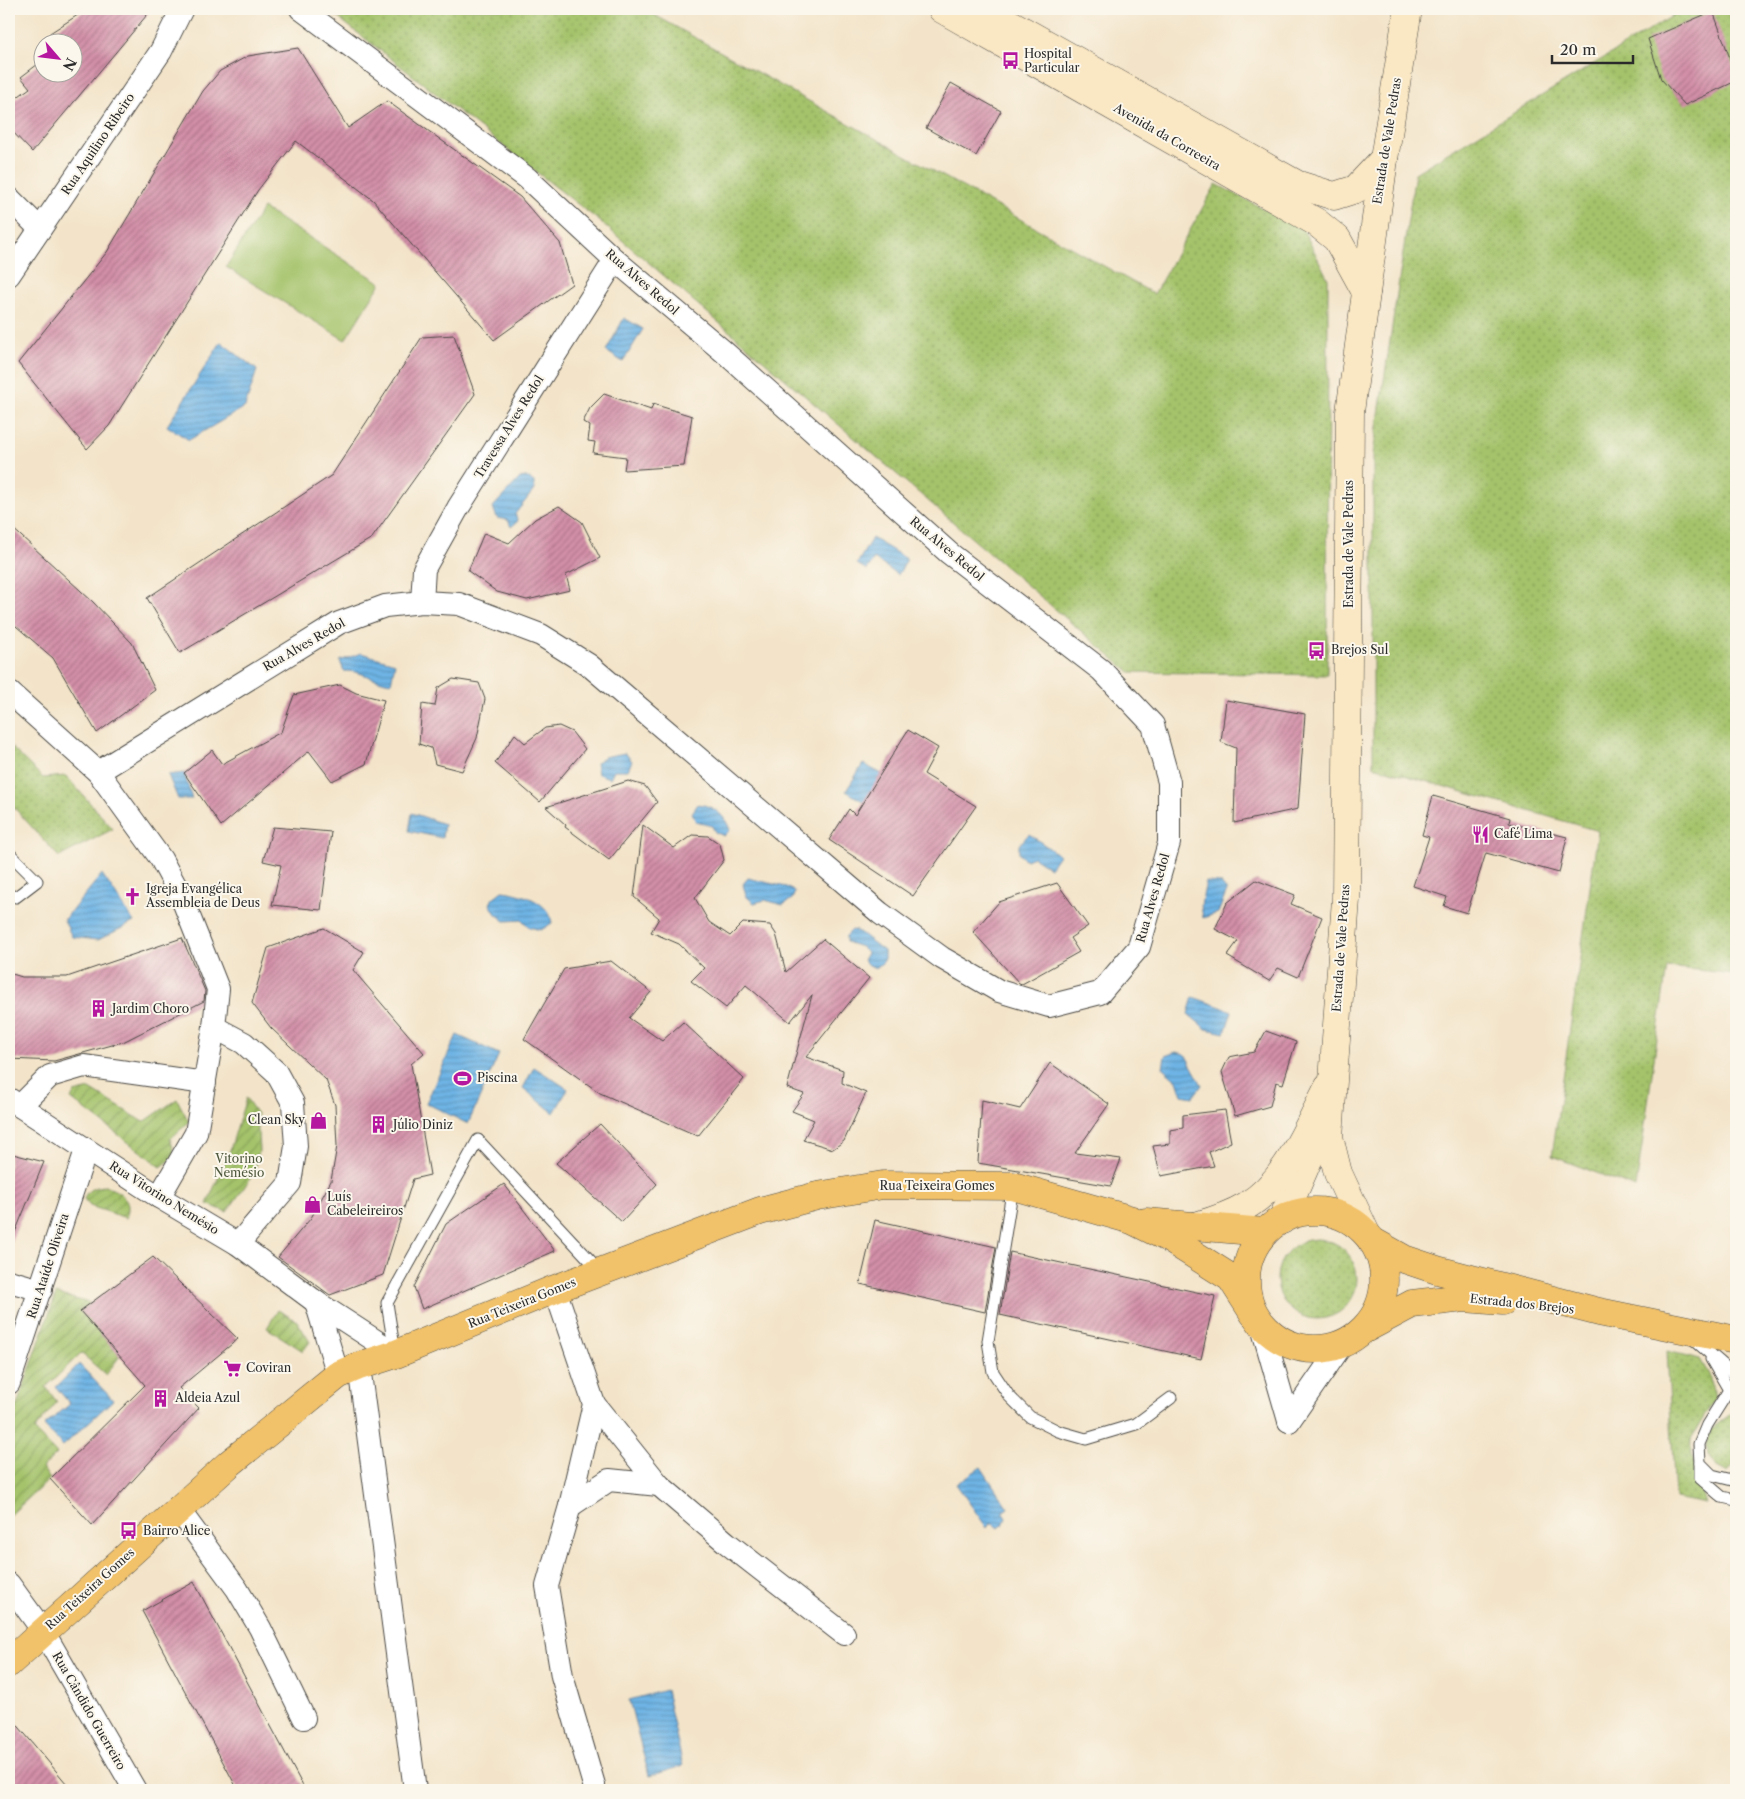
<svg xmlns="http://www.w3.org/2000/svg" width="1745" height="1799" viewBox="0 0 1745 1799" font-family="'Libre Caslon Text',serif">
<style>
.grass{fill:url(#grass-dots);stroke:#68774b}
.garden{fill:url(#garden-furrows);stroke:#68774b}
.pitch{fill:#a4c36b;stroke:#68774b}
.water{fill:url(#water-rules);stroke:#4c7088}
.building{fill:url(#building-hatch)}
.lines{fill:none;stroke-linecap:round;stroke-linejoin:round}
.service-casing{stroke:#494743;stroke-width:13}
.minor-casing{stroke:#494743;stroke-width:24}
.secondary-casing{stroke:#494743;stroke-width:29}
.primary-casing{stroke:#494743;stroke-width:29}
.service{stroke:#fff;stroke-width:11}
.minor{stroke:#fff;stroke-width:22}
.secondary{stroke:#fae7c3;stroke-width:28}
.primary{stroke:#f2c26a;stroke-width:28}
.labels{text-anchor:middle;stroke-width:4;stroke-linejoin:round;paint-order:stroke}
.poi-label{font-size:12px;fill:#2b2b2b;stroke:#fbf7ec;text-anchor:start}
.street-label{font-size:12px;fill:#2b2b2b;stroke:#fbf7ec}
.park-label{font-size:12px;fill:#4f593e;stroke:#fbf7ec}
</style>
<defs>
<pattern id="grass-dots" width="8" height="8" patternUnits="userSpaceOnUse" patternTransform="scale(1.25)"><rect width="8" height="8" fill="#a4c36b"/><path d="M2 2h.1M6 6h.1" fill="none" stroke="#869f58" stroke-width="1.8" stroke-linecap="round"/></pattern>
<pattern id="garden-furrows" width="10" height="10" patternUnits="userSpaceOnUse" patternTransform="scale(1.25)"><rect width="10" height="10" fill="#a4c36b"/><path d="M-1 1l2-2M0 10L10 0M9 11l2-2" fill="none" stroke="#869f58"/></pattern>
<pattern id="water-rules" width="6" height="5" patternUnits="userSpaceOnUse" patternTransform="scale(1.25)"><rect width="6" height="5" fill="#6eb4e5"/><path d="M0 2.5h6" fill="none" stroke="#5b93ba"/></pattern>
<pattern id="building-hatch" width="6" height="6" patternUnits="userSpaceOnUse" patternTransform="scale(1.25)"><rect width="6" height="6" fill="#d38fa8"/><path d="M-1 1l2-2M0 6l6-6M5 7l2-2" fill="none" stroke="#ab7589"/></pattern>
</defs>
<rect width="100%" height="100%" fill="#fbf7ec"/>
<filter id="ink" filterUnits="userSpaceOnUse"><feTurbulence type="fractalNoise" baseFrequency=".02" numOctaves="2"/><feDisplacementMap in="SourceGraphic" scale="10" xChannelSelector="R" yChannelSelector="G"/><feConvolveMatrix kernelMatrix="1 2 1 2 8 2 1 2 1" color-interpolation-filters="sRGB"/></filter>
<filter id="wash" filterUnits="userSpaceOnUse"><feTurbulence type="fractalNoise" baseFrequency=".0096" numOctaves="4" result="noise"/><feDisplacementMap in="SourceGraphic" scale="20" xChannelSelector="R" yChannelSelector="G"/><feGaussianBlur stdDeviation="1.12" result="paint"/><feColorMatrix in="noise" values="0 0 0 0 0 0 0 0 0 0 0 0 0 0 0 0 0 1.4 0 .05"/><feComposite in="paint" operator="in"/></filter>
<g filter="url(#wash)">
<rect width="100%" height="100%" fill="#f3e4c9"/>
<g class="grass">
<polygon points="327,9 644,9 1154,294 1216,184 1303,229 1328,279 1327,675 1129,672 602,223"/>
<polygon points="1684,9 1736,9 1736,974 1667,967 1636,1188 1552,1156 1598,831 1373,766 1373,454 1415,173"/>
<polygon points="9,745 43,778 66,776 113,829 59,857 9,802"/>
<circle cx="1317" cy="1279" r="40"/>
<polygon points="1667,1351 1700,1359 1711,1378 1714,1400 1691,1439 1692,1456 1706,1504 1675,1498"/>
<polygon points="1735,1411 1736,1466 1733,1466 1728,1473 1717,1467 1708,1456 1707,1444 1711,1429"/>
</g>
<g class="garden">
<polygon points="90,1089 144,1122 177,1099 189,1122 170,1139 176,1156 161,1167 71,1099 74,1093"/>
<polygon points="246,1098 257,1114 259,1151 254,1173 227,1212 207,1204 230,1150"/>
<path d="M105 1186C121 1192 133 1199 126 1218L90 1206 84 1199C87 1189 94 1187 105 1186Z"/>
<polygon points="56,1294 90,1303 80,1311 120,1356 106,1375 81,1353 46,1387 57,1402 34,1430 57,1454 42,1468 50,1479 9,1516 9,1428"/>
<polygon points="278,1310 297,1321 310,1342 303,1351 267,1328"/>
</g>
<polygon class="pitch" points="263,208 381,283 345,340 226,267"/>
<g class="water">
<polygon points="624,318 643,329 623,362 606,351"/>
<polygon points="221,342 257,370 245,407 189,440 167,426"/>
<polygon points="526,477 534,482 534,490 515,514 518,521 511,527 508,520 497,518 493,507 520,478"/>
<polygon points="872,538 907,559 898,575 874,559 867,570 857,564"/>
<path d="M361 653 395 663 391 683C375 681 360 670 344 671L340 661Z"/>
<polygon points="625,753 632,761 628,770 614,770 610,778 598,774 596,763 604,757"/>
<polygon points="863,764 882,774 879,811 846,791"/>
<polygon points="184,773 192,799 178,799 168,775"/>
<path d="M698 804C714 806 725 815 730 830L724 836 715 832 712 826 696 822 692 813Z"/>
<polygon points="412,813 444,824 442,838 409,831"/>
<polygon points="1029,834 1059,855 1050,868 1033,857 1026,860 1019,854 1019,845"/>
<polygon points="102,874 134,922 98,940 72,937 64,920"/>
<polygon points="748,878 786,887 795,892 792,899 783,905 765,900 754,903 746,896 743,884"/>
<polygon points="1206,882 1221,883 1227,891 1218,913 1203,918 1201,905"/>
<path d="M502 891C521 893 549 901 552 923L541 930 529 927 522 920 505 921 496 914 490 904 493 898Z"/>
<polygon points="852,930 859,932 884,951 884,961 876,968 868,965 863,960 867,953 861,947 846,942 846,936"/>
<polygon points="1193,997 1232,1011 1225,1033 1206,1029 1188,1014"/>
<polygon points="457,1035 499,1054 468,1124 426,1103"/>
<polygon points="1176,1052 1185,1054 1202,1085 1193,1097 1182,1095 1177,1080 1163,1068 1165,1056"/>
<polygon points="534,1067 568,1089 554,1113 523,1088"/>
<polygon points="79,1364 113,1400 63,1446 44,1426 70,1404 56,1387"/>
<polygon points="981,1467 1008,1508 1002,1512 1006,1518 1003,1525 998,1528 991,1522 987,1528 956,1484"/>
<polygon points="666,1690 683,1766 649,1776 629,1700"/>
</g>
<g id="blocks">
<g class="building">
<polygon points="87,9 152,9 32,152 9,128 9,103 30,88 21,77 42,61 42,72 72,72 72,42 58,42 50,33"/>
<polygon points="1713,11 1736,75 1736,81 1685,105 1661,79 1648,39"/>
<polygon points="298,48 348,128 387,101 520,197 560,243 572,284 494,340 373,200 296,141 258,190 109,426 87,449 18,363 107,252 203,91 220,71 248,56"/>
<polygon points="951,83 1001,111 976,156 926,128"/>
<polygon points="454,335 475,394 372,538 180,653 147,598 332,475 422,337"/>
<polygon points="604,394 651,410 653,404 692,416 684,466 624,470 626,457 593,453 595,442 588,441 590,426 583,422 590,408"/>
<polygon points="559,506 582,522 600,558 566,575 570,590 527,600 497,592 468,571 484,533 509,543 535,519"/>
<polygon points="9,525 93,602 132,643 155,690 97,733 53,658 9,620"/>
<polygon points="453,679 479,683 485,699 477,738 462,771 435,764 431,748 419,744 422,704 435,706 438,688"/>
<polygon points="340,685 356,693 384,700 366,764 332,781 309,751 221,826 184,773 212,750 222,764 281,732 294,695"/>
<polygon points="1226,700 1305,714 1298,809 1234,823 1236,748 1221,742"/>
<polygon points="559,726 572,732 585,749 540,802 495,763 515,734 525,743 545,728"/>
<polygon points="908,730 938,748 924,774 976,806 913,896 829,840 849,809 855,815"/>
<polygon points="628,781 645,786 657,802 609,860 565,827 566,825 546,807"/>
<polygon points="1433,796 1510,818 1509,823 1567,837 1559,873 1486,853 1467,913 1444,906 1447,897 1413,886 1429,837 1422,835"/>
<polygon points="643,825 674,848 692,835 708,836 720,844 724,860 695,898 709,922 730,936 743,923 770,925 776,934 786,972 823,939 869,978 806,1057 843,1070 842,1083 866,1093 844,1141 833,1149 803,1140 814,1120 792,1111 804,1094 787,1088 812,995 790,1022 746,985 726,1008 691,981 704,968 679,944 651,932 659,918 634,897"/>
<polygon points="273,827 331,832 321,910 272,905 281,865 263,861"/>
<polygon points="1256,880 1295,895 1291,904 1322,917 1298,977 1278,968 1269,981 1227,956 1238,941 1215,929 1227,903"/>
<polygon points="1057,883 1088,926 1070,938 1079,952 1022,984 1019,983 973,932 999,902"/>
<polygon points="324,928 364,952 353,970 424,1053 411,1064 430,1175 413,1179 383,1275 330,1295 278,1257 311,1218 331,1181 337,1146 335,1105 326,1080 271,1028 252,1003 268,948"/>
<polygon points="182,938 205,991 204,1001 123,1042 54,1061 9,1059 9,973 22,977 67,977"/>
<polygon points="611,961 651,992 629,1018 662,1041 683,1022 744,1079 698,1136 600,1093 524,1039 564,969"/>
<polygon points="1266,1031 1296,1042 1283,1084 1276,1082 1270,1106 1235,1116 1222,1072 1229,1057 1254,1052"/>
<polygon points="1050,1063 1109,1104 1075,1153 1121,1159 1111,1186 978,1163 982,1100 1020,1109"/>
<polygon points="1225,1110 1231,1142 1209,1152 1214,1166 1161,1176 1153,1146 1170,1144 1170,1130 1183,1128 1183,1115"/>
<polygon points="600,1124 657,1184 622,1222 556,1163"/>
<polygon points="9,1153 44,1162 9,1247"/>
<polygon points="504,1184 555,1251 422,1309 414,1287 446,1224"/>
<polygon points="875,1220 996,1247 985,1312 860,1284"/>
<polygon points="1010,1252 1215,1296 1201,1359 1000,1315"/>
<polygon points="153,1257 238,1339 179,1388 199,1408 92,1525 50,1479 145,1385 80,1311"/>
<polygon points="194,1582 305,1790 238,1790 142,1611"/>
<polygon points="9,1715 72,1790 9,1790"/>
</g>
</g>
</g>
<g filter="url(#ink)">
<use href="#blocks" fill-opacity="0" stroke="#494743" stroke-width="1"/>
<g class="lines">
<defs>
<g id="service">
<polyline points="9,853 37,881 16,897 9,895"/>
<polyline points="1013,1186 988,1341 993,1372 1009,1396 1030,1417 1058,1431 1086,1439 1136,1424 1171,1398"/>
<polyline points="1692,1338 1736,1376"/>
<polyline points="395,1353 387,1303 478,1140 600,1271"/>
<polyline points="1711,1359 1732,1395"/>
<polyline points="1736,1395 1729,1390 1707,1425 1699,1444 1700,1463 1712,1475 1736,1481"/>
<polyline points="1700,1463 1700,1478 1722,1497 1736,1500"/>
</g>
<g id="minor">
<polyline points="9,198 40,229"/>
<polyline points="9,275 161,51 182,9"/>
<polyline points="422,602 424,569 458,508 615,260"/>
<polyline points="9,692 98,772 161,859 181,896 218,989 214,1027 196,1133 159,1197"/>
<polyline points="98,772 339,623 385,606 422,602 459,604 541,635 589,665 880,913 942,958 999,991 1049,1006 1100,993 1139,947 1169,843 1169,782 1153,725 1101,670 949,553 723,351 615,260 527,178 301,9"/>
<polyline points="214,1027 244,1043 276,1072 293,1103 296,1146 290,1183 238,1244"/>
<polyline points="9,1099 159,1197 238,1244 316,1302 396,1354"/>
<polyline points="20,1106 50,1076 84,1066 205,1083"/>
<polyline points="9,1281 41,1290"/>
<polyline points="555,1289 594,1404 570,1506 547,1586 562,1676 594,1785"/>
<polyline points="316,1302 338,1375"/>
<polyline points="1262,1327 1289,1421"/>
<polyline points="359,1366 415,1790"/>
<polyline points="9,1383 86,1150"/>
<polyline points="594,1404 659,1485 727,1543 844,1634"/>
<polyline points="1289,1421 1341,1346"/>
<polyline points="570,1506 609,1480 659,1485"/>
<polyline points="179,1510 237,1589 260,1628 304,1718"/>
<polyline points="9,1584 43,1631 135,1790"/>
</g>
<g id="secondary">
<polyline points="942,9 1316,222 1337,239 1366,292"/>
<polyline points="984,9 1296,184 1334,196 1356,189 1384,159"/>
<polyline points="1282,1220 1316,1142"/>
<path d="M1196 1226C1213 1221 1231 1215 1246 1206 1288 1181 1306 1129 1328 1088"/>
<polyline points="1365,1231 1338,1173 1329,1137 1346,899 1350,412 1384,159 1408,9"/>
</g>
<g id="primary">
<circle cx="1315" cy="1280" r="69"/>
<polyline points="1146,1222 1264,1232"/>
<polyline points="1372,1241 1404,1259 1437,1270 1599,1312 1736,1340"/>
<polyline points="1365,1329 1412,1304 1464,1298 1503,1301"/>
<polyline points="9,1663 230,1463 338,1375 359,1366 396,1354 555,1289 760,1211 817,1196 883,1185 1013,1186 1132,1220 1168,1238 1231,1278 1254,1314"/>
</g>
</defs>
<use href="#service" class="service-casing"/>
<use href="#minor" class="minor-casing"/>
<use href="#secondary" class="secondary-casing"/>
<use href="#primary" class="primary-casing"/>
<use href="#service" class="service"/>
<use href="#minor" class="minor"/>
<use href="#secondary" class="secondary"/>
<use href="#primary" class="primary"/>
</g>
</g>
<defs>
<symbol id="bus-bare" viewBox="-9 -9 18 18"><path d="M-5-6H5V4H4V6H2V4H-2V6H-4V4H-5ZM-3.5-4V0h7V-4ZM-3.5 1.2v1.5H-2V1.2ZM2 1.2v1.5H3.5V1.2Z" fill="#b5179e" stroke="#fbf7ec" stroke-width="2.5" paint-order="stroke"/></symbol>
<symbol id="restaurant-bare" viewBox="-9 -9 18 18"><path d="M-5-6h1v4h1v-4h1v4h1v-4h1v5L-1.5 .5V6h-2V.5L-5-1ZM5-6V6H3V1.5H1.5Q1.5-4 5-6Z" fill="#b5179e" stroke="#fbf7ec" stroke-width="2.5" paint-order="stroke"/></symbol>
<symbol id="church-bare" viewBox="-9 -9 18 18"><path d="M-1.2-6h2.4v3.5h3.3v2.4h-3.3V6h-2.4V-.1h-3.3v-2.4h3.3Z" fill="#b5179e" stroke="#fbf7ec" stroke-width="2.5" paint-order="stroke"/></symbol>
<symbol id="building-bare" viewBox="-9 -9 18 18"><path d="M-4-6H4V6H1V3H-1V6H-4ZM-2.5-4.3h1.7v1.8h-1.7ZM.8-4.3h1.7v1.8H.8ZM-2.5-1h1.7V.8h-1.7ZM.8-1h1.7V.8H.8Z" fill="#b5179e" stroke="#fbf7ec" stroke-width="2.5" paint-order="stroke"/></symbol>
<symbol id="stadium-bare" viewBox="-9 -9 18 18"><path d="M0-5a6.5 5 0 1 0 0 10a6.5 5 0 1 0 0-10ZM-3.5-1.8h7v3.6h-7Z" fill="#b5179e" stroke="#fbf7ec" stroke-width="2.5" paint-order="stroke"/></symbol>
<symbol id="shop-bare" viewBox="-9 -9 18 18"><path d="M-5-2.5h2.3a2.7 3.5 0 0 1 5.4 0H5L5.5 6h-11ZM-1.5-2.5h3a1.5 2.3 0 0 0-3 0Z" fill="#b5179e" stroke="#fbf7ec" stroke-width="2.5" paint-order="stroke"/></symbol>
<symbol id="supermarket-bare" viewBox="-9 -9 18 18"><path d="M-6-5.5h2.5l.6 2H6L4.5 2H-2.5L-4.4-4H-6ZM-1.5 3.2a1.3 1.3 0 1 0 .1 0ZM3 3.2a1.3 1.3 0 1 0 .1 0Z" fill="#b5179e" stroke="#fbf7ec" stroke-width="2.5" paint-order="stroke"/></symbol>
</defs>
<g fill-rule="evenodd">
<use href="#bus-bare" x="998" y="48" width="25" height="25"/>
<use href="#bus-bare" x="1304" y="638" width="25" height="25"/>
<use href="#restaurant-bare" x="1468" y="822" width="25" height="25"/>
<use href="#church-bare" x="120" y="884" width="25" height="25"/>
<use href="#building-bare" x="86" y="996" width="25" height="25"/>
<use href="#stadium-bare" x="450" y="1066" width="25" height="25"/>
<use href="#shop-bare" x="306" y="1108" width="25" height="25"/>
<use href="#building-bare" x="366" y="1112" width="25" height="25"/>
<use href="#shop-bare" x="300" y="1192" width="25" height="25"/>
<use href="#supermarket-bare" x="220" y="1356" width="25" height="25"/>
<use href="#building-bare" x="148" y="1386" width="25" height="25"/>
<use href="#bus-bare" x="116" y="1518" width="25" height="25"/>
</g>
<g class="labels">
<g class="poi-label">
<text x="1024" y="58">Hospital<tspan x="1024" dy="14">Particular</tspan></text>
<text x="1331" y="654">Brejos Sul</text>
<text x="1494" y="838">Café Lima</text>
<text x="146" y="893">Igreja Evangélica<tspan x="146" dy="14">Assembleia de Deus</tspan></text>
<text x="112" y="1013">Jardim Choro</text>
<text x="477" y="1082">Piscina</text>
<text x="305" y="1124" text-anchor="end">Clean Sky</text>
<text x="393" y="1129">Júlio Diniz</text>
<text x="327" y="1201">Luís<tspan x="327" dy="14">Cabeleireiros</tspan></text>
<text x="246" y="1372">Coviran</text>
<text x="175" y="1402">Aldeia Azul</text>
<text x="143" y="1535">Bairro Alice</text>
</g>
<g class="street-label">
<text transform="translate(1167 137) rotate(30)" y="4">Avenida da Correeira</text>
<text transform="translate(1387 141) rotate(-81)" y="4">Estrada de Vale Pedras</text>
<text transform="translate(98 144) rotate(-56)" y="4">Rua Aquilino Ribeiro</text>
<text transform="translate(642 282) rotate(41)" y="4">Rua Alves Redol</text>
<text transform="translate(509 427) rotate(-58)" y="4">Travessa Alves Redol</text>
<text transform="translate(1349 544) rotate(-90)" y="4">Estrada de Vale Pedras</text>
<text transform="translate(947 549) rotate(40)" y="4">Rua Alves Redol</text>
<text transform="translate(304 645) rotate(-30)" y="4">Rua Alves Redol</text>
<text transform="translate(1153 898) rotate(-74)" y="4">Rua Alves Redol</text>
<text transform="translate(1341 948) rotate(-86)" y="4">Estrada de Vale Pedras</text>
<text x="937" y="1190">Rua Teixeira Gomes</text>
<text transform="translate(164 1198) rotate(32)" y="4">Rua Vitorino Nemésio</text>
<text transform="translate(48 1266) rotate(-72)" y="4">Rua Ataíde Oliveira</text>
<text transform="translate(522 1303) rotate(-22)" y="4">Rua Teixeira Gomes</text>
<text transform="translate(1522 1304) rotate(6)" y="4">Estrada dos Brejos</text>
<text transform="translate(90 1589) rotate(-42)" y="4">Rua Teixeira Gomes</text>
<text transform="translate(89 1711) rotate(60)" y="4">Rua Cândido Guerreiro</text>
</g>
<g class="park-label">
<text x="239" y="1163">Vitorino<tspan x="239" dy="14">Nemésio</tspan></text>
</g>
</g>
<rect width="1745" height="1799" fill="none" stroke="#fbf7ec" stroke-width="30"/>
<g transform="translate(58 58) rotate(118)"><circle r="24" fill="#fbf7ec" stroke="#a8a59f"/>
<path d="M0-4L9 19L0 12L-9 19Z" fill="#b5179e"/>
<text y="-8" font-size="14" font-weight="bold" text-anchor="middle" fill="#2b2b2b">N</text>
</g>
<path d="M1552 55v8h81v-8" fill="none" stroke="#2b2b2b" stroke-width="2.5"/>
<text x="1560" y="55" font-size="15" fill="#2b2b2b" stroke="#fbf7ec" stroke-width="4" paint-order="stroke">20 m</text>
</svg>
